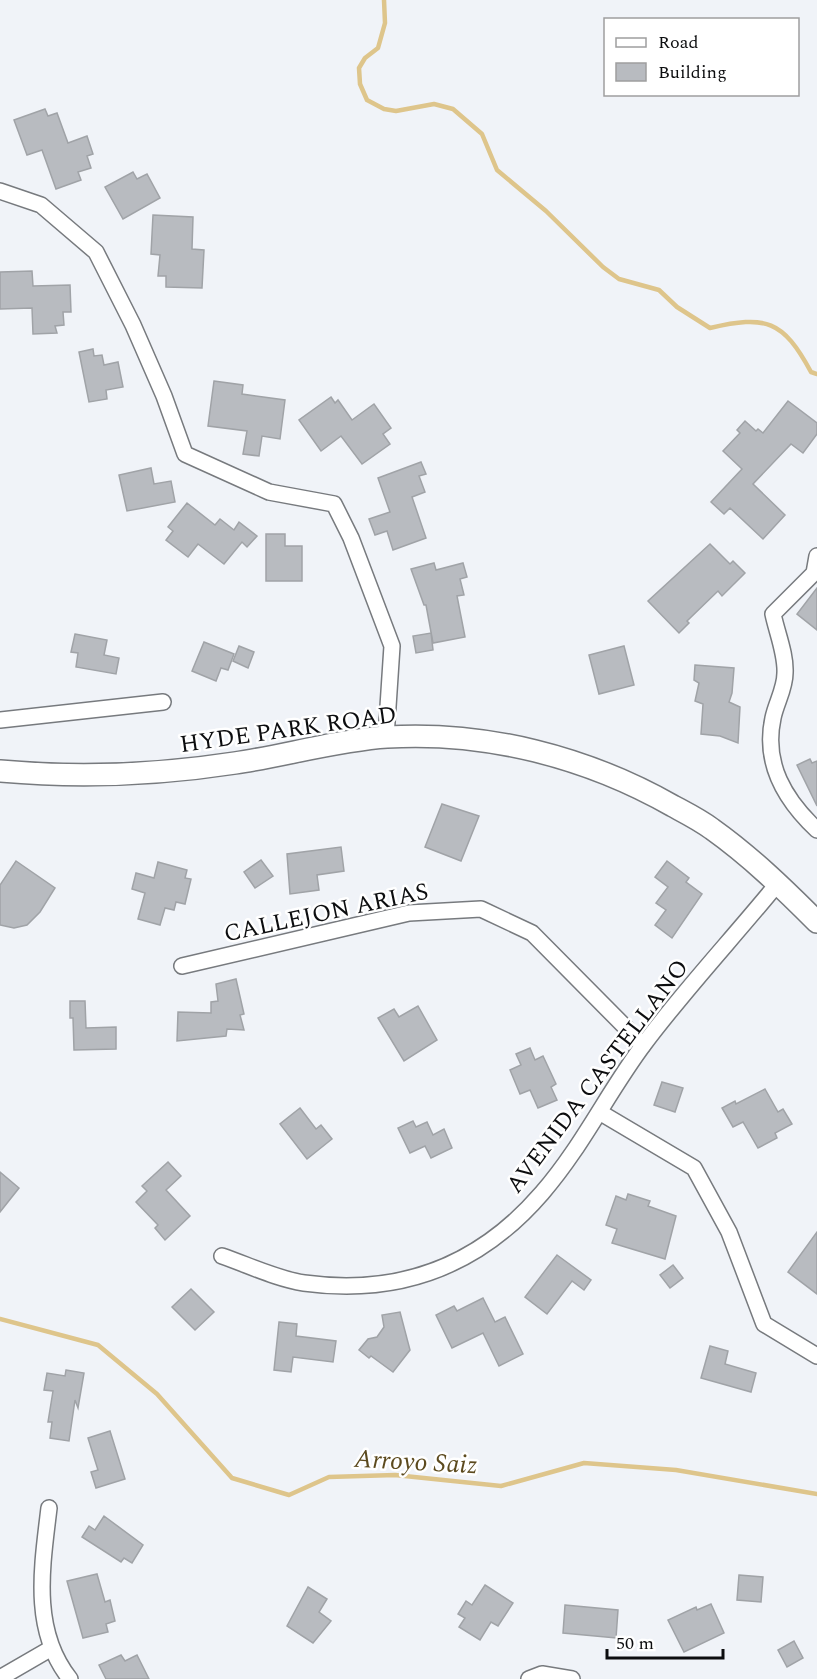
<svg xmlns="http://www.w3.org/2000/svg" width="817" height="1679" viewBox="0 0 817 1679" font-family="Spectral,serif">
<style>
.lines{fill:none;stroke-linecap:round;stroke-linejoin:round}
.stream{stroke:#dec58b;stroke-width:4.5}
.building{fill:#b8bbc0;stroke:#a0a3a7;stroke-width:1.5}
.minor-casing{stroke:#777a7e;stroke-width:18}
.secondary-casing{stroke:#777a7e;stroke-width:24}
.minor{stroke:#fff;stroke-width:15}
.secondary{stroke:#fff;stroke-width:21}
.labels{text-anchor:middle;stroke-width:5;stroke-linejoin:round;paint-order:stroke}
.street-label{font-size:24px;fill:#0c0d0f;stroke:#fff}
.water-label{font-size:26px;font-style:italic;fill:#5c4a1e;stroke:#fff}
</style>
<rect width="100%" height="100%" fill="#f0f3f8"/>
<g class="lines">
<g class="stream">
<path d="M384 0 385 23 378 48 365 58 359 68 360 84 367 100 384 109 396 111 434 104 453 109 482 134 497 170 546 211 603 267 619 279 659 290 677 307 710 328C766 315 783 320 811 372L817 374"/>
<polyline points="0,1319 98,1345 157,1394 232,1478 289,1495 329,1477 395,1475 501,1486 584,1463 676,1470 817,1494"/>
</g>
</g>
<g class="building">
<polygon points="45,109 48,116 57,113 68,143 87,136 93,154 87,156 91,168 78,172 81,180 56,189 42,150 27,155 14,120"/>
<polygon points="133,172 137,179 147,174 160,198 123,219 105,187"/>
<polygon points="153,215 193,217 192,249 204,250 202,288 166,287 166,276 158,276 160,255 151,254"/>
<polygon points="32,271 33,286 70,285 71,312 63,312 64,325 55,326 57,333 33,334 32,308 0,309 0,272"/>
<polygon points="93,349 94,356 102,355 104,365 118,362 123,387 106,390 107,399 89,402 79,352"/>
<polygon points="214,381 243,385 242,394 285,400 280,439 262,436 259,456 243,454 247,431 208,426"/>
<polygon points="331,397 335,403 338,400 352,420 374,404 391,428 383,434 390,444 362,464 341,436 321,451 299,420"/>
<polygon points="788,401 817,423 817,434 803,453 791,444 753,484 785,515 763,539 730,508 724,514 711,502 742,469 723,451 740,433 737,430 745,421 756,431 758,429 763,433"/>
<polygon points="421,462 426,474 419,476 425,492 412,497 426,538 393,550 387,531 375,535 369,519 390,512 378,478"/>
<polygon points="151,468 154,484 171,481 175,502 127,511 119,475"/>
<polygon points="187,503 215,525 220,519 234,530 239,522 257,536 247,547 242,542 224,564 198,544 188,557 166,540 173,531 168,527"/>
<polygon points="266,534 285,534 285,546 302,546 302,581 266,581"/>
<polygon points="710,544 730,564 733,561 745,573 722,596 718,591 687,621 689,623 679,633 648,601"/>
<polygon points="434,563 436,570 463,563 467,577 460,579 464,595 457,596 465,637 433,643 426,605 424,605 411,569"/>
<polygon points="817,588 817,630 797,614"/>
<polygon points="431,633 433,650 416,653 413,636"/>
<polygon points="75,634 107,640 104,655 119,658 116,674 76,667 78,653 71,652"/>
<polygon points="204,642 234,654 228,670 221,668 216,681 192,671"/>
<polygon points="239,646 254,652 248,668 233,661"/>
<polygon points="624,646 634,685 599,694 589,655"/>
<polygon points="695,665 734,668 732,693 729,702 740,707 738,743 720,736 701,734 703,704 695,701 699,683 694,680"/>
<polygon points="810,759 812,763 817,761 817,806 797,765"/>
<polygon points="442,804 479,816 461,861 425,847"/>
<polygon points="341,847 344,871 317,875 319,890 290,894 287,854"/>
<polygon points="261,860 273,876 255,888 244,872"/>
<polygon points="16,861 55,888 40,912 27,925 14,928 0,925 0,885"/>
<polygon points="667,861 689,878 686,882 702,894 672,938 655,925 666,910 656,903 668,887 655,877"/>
<polygon points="158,862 187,870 185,878 191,879 185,904 176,902 174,910 165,908 160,925 138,919 145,893 132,889 136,873 154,878"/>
<polygon points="236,979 244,1014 240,1015 244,1030 227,1029 226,1036 177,1041 178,1012 211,1013 211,1002 218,1001 216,984"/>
<polygon points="70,1001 85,1001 86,1028 116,1027 116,1049 74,1050 73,1018 70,1018"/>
<polygon points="418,1006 437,1040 404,1061 378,1018 394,1009 399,1017"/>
<polygon points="530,1048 535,1060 543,1056 556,1084 551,1087 557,1100 538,1108 530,1090 520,1094 510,1070 521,1065 516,1054"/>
<polygon points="662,1082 683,1088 675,1112 654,1105"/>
<polygon points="765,1089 778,1112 783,1109 792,1124 775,1133 777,1138 758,1148 743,1122 733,1127 722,1108 735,1101 736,1104"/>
<polygon points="300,1108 316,1129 321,1125 332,1139 307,1159 280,1124"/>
<polygon points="413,1121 416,1127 427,1122 433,1135 444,1129 452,1148 431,1158 425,1146 410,1153 398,1128"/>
<polygon points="168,1162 181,1176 166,1190 190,1216 165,1240 155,1228 158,1225 136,1202 147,1191 142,1186"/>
<polygon points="0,1172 19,1188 0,1212"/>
<polygon points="628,1194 650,1201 648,1206 676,1216 665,1259 612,1243 617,1229 606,1225 616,1196 626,1200"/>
<polygon points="817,1232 817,1294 788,1272"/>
<polygon points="557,1255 591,1280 584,1290 572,1281 547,1314 525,1297"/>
<polygon points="673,1265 683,1278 670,1288 660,1275"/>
<polygon points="191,1289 214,1312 195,1330 172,1307"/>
<polygon points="483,1298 495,1322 505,1317 523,1354 499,1366 483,1333 452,1348 436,1315 454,1306 457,1311"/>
<polygon points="400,1312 410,1350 393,1372 371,1356 369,1358 359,1350 368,1339 377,1337 384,1327 382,1315"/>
<polygon points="279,1322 297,1324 296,1336 336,1341 333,1362 293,1357 291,1372 274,1370"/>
<polygon points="710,1346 728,1351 725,1364 756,1373 751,1392 701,1378"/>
<polygon points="66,1370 84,1373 78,1408 75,1400 69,1441 50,1438 52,1422 48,1422 53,1391 44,1390 47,1373 65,1376"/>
<polygon points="110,1431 125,1479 96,1488 91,1472 98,1470 88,1438"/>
<polygon points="104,1516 143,1545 132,1563 124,1558 121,1562 82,1537 89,1526 95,1530"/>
<polygon points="97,1574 105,1602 110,1600 115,1621 106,1624 108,1632 83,1638 67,1581"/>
<polygon points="739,1575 763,1577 761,1602 737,1600"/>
<polygon points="485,1585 513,1603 498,1626 491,1622 480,1640 459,1627 465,1618 458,1614 466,1601 472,1605"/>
<polygon points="308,1587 327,1599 319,1612 331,1621 313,1643 287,1626"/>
<polygon points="711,1604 724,1633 684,1652 668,1620 696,1607 697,1610"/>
<polygon points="565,1605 618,1610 616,1638 563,1633"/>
<polygon points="794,1641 803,1658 787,1667 778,1650"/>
<polygon points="121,1655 125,1661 137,1655 149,1679 106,1679 99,1665"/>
</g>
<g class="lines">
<defs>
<g id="minor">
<polyline points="0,191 41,205 96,252 133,325 164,396 185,454 269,492 334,504 351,538 392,646 386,737"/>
<path d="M817 556 814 573 773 614C777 633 786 654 785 673 785 689 776 703 773 718 763 764 785 800 817 830"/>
<polyline points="0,720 163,702"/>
<polyline points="182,966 409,913 481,909 532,933 643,1045"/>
<polyline points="601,1113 694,1168 729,1232 764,1324 817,1356"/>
<path d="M222 1256C248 1265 277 1279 304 1283 399 1296 479 1266 542 1193 582 1147 608 1092 644 1044 686 988 734 937 778 883"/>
<path d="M49 1508C42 1567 31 1630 70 1679"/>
<polyline points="0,1678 50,1649"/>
<polyline points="529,1679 542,1674 572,1679"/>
</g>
<path id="secondary" d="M0 771C78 778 157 775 235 763 283 756 339 740 387 737 486 731 587 757 673 806 686 813 700 820 712 829 750 856 784 889 817 922"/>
</defs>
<use href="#minor" class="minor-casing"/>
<use href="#secondary" class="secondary-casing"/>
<use href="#minor" class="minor"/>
<use href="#secondary" class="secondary"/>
</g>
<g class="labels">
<g class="street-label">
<text transform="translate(288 729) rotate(-8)" y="8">HYDE PARK ROAD</text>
<text transform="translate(326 912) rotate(-12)" y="8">CALLEJON ARIAS</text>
<text transform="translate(597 1076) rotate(-53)" y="8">AVENIDA CASTELLANO</text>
</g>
<g class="water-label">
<text transform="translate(416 1461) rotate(3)" y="9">Arroyo Saiz</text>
</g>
</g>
<rect x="604" y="18" width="195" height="78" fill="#ffffff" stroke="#9e9e9f" stroke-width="1.5"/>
<rect x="616" y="38" width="30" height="9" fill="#ffffff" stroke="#9e9e9f" stroke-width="1.5"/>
<text x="658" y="48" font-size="18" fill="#0c0d0f">Road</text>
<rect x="616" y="63" width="30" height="18" fill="#b8bbc0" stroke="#9e9e9f" stroke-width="1.5"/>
<text x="658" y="78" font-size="18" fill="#0c0d0f">Building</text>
<path d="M607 1649v9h116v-9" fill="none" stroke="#0c0d0f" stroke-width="3"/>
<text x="616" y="1649" font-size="18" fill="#0c0d0f" stroke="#ffffff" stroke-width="4.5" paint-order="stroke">50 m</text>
</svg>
